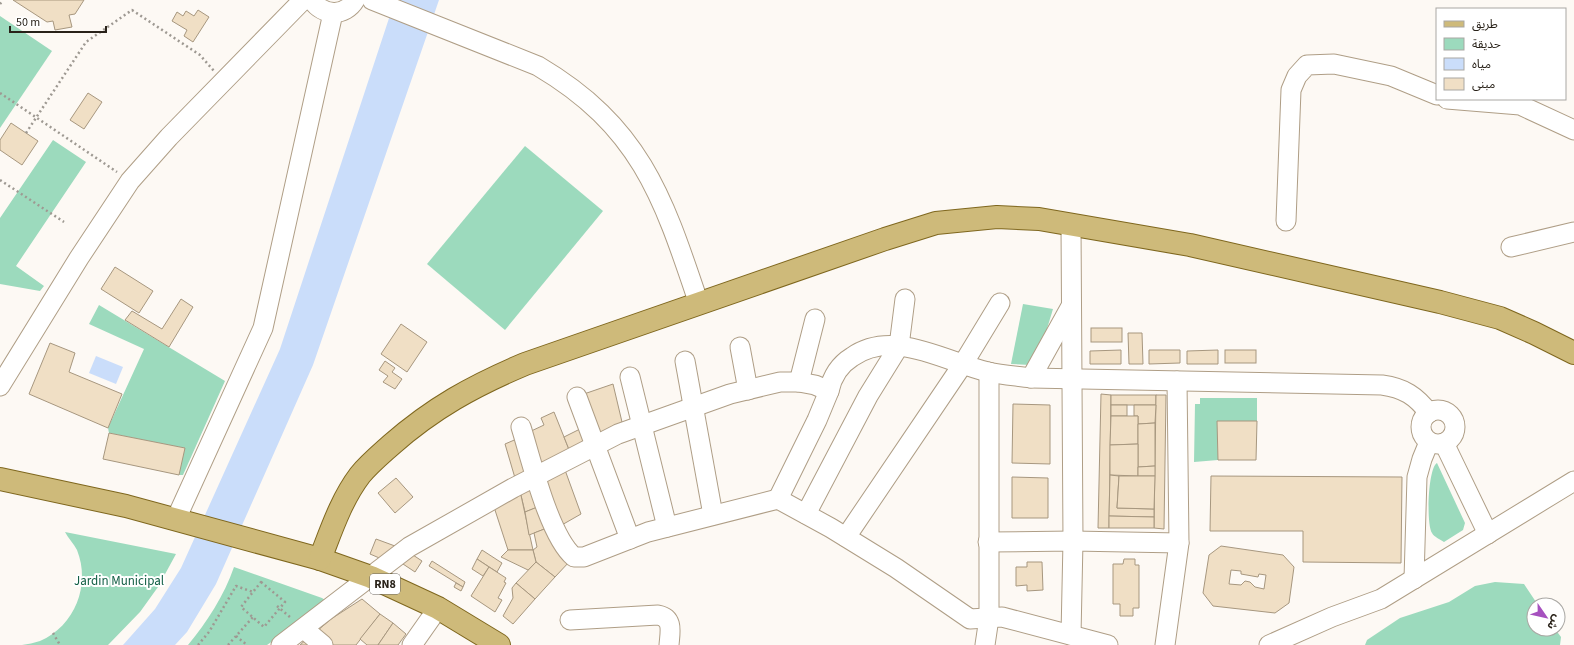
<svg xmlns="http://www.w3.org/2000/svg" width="1574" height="645" viewBox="0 0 1574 645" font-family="'Source Sans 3','Noto Sans Arabic',sans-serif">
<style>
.green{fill:#9cdabd}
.water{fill:#caddfa}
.building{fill:#f0dfc5;stroke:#a7977f;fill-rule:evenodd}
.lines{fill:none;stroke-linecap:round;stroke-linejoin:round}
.minor-casing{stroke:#af9e86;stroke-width:21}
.major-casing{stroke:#7f671e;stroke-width:24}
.path{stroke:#9e9992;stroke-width:2.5;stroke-dasharray:2 3;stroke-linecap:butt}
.minor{stroke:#fff;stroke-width:19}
.major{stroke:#ceba7a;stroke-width:22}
.labels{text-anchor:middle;stroke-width:4;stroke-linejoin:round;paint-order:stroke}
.shield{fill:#fff;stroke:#69645e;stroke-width:1}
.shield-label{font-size:12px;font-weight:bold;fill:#292219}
.park-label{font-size:13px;fill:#115e44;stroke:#fff}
</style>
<rect width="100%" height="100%" fill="#fdf9f4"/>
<g class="green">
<polygon points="0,16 52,51 0,128"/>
<polygon points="53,140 86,162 16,266 44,286 40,291 0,284 0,218"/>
<polygon points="525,146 603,211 505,330 427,264"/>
<polygon points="1023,304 1053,309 1046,332 1030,365 1011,364"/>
<polygon points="99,305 225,381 183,475 179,475 184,448 109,433 108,428 144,349 89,324"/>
<polygon points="1200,398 1257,398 1257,421 1218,421 1218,460 1194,462 1195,404 1200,404"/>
<path d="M1437 463 1465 523 1463 530 1444 542C1440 539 1434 537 1432 533 1426 524 1428 468 1437 463Z"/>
<path d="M65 532 176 554 158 587 140 612 108 645H22C28 644 34 643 40 641 75 626 91 585 77 550 74 544 68 538 65 532Z"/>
<path d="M234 567 322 598 325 600 323 606 267 645H188C207 622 224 596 234 567Z"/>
<polygon points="1495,582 1524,584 1538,605 1534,605 1534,629 1555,629 1561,637 1560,645 1365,645 1367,640 1400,618 1449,602 1475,586"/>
</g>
<g class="water">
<polygon points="395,0 439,0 313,365 216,584 187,632 175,645 123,645 155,609 181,568 280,349"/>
<polygon points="96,356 123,367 116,384 89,373"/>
</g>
<g class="building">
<polygon points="13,0 84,0 75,14 69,15 72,27 55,30 53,21 47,22"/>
<polygon points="198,10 209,17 193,42 184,36 187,30 172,21 177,12 183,16 186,11 194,16"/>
<polygon points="88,93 102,102 84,129 70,120"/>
<polygon points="11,123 38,141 22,165 0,150 0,140"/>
<polygon points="115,267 153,291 139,313 101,289"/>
<polygon points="181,299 193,307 169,347 125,320 132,311 162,329"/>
<polygon points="401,324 427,342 407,372 381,354"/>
<rect x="1091" y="328" width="31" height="14"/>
<polygon points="1128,333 1142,333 1143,364 1129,364"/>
<polygon points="50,343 75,353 69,372 122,394 108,428 29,394"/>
<polygon points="1121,350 1121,364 1090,364 1090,351"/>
<polygon points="1149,350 1180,350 1180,363 1149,364"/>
<polygon points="1218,350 1218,364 1187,364 1187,351"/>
<rect x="1225" y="350" width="31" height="13"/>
<polygon points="385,361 395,368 392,372 402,379 395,389 383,382 388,376 379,370"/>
<polygon points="613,384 622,422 596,436 581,395"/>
<polygon points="1101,394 1111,395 1109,528 1098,528"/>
<rect x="1111" y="395" width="45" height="10"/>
<polygon points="1156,395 1166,395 1164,529 1154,528"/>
<polygon points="1013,404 1050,405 1050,464 1012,463"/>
<rect x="1111" y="405" width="16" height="11"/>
<polygon points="1134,405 1156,405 1155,423 1138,424 1138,416 1134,416"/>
<polygon points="554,412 570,452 539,467 527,433 544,425 541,418"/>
<polygon points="1111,416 1138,416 1138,444 1110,445"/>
<polygon points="1217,421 1257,421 1256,460 1218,460"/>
<polygon points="1155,423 1155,466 1138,467 1138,424"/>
<polygon points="584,427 589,440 570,452 564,437"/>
<polygon points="109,433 185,448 179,475 103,459"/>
<polygon points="519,438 530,471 515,478 505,444"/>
<polygon points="1138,444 1138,476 1110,475 1110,445"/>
<polygon points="1155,466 1155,476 1138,476 1138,467"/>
<polygon points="565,470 581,514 560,526 543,480"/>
<polygon points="1110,475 1119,476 1117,508 1154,509 1154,517 1109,516"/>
<polygon points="1119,476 1155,476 1154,509 1117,508"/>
<polygon points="1211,476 1402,477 1401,563 1303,562 1303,531 1210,531"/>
<polygon points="1012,477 1048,478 1048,518 1012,518"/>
<polygon points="396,478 413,497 395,513 378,493"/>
<polygon points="533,485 540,506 525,512 520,491"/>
<polygon points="520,491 533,550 508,550 494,507"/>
<polygon points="540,506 547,528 529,535 525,512"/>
<polygon points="1109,516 1154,517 1154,528 1109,528"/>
<polygon points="547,528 570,561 555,577 536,562 533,550 537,547 534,533"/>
<polygon points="376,539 395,546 384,560 370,554"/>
<path d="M1221 546 1283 555 1294 567 1289 603 1275 613 1213 606 1203 593 1209 555ZM1231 570 1241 571V574L1258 577 1259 574 1266 575 1264 589 1255 587 1250 582 1245 581 1241 585 1229 584Z"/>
<polygon points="482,550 502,563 497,572 477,559"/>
<polygon points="508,550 533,550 536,562 528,570 501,557"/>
<polygon points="410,553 422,561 415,572 403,564"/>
<polygon points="477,559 489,567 483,576 472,569"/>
<polygon points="1124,559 1135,559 1135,565 1139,565 1139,608 1133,608 1133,616 1120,616 1120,604 1113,604 1113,564 1123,564"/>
<polygon points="432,561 465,582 463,587 429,566"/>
<polygon points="536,562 555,577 535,599 516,583"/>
<polygon points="1027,562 1042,562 1043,590 1027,591 1027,585 1016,586 1016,567 1027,567"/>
<polygon points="489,567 506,578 504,582 506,583 498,598 502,600 495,612 471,596"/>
<polygon points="456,583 463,587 461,591 454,587"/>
<polygon points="516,583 535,599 513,624 503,616 513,598 512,588"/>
<polygon points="362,599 380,614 356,645 331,645 316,632 331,619"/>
<polygon points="380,614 393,623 378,645 367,645 360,639"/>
<polygon points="393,623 406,634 398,645 378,645"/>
<polygon points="308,638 316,645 300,645"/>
</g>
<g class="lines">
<defs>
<g id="minor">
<path d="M312 0C323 16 345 17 355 0"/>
<path d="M372 0 538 66C641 127 663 197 699 304"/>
<polyline points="1447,99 1520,105 1574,130"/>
<polyline points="1286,221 1291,90 1297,76 1307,65 1334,64 1391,76 1437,95"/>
<polyline points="1511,247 1574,232"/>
<polyline points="740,347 748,390"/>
<polyline points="685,361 713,515"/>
<polyline points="630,377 667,527"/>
<polyline points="1031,378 1071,306"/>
<polyline points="799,382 815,319"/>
<polyline points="0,386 79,258 130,181 169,137 303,0"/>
<polyline points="577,397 630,539"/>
<circle cx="1438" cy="427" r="17"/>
<path d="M521 427C531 459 549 536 574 557H584L648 532 778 499 831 528 896 568 970 619 1002 617 1108 645"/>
<polyline points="1444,443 1488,534"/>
<polyline points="778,499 817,420 829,391"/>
<polyline points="806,514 868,396 899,346 905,299"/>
<polyline points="176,519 263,328 333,13"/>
<polyline points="846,537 963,364 1000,303"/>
<polyline points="988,542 1073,541 1179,543"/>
<polyline points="1414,579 1417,477 1422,459 1429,442"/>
<path d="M570 620 658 615C674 618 670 632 669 645"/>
<polyline points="304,629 323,645"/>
<polyline points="1071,635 1073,541 1071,225"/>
<path d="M281 645 409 547 513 488 618 434 730 394 780 382H799L815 385 829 391C832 377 839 365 852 357 893 328 946 362 988 372 1002 375 1017 376 1031 378L1382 385C1404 388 1416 396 1429 413"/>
<polyline points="412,645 438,608"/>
<polyline points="985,645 989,618 989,372"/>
<polyline points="1165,645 1179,543 1177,381"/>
<polyline points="1269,645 1332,617 1381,599 1574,481"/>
</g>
<g id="major">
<polyline points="0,479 126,506 320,559 371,577 438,608 499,645"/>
<path d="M320 559C331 531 341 500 360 475 369 464 381 454 391 445 433 408 473 386 525 364L885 239 936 223 997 217 1039 219 1190 245 1440 302 1500 318 1534 333 1574 353"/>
</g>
</defs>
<use href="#minor" class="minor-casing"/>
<use href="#major" class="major-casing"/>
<g class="path">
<polyline points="0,4 3,0"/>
<polyline points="0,93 117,172"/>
<polyline points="26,133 86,42 132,10 200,55 214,71"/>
<polyline points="0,180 64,222"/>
<polygon points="261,582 285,602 264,627 241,607"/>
<polyline points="277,606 291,618"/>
<polyline points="53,633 60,645"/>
<polyline points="236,636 247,645"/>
<polyline points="198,645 209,632 236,586 253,592"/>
<polyline points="228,645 253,617"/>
</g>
<use href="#minor" class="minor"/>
<use href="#major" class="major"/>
</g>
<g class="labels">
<rect class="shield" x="370" y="574" width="30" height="20" rx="3"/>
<g class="shield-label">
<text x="385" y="588">RN8</text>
</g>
<g class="park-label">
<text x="119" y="585">Jardin Municipal</text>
</g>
</g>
<rect x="1436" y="8" width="130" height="92" fill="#ffffff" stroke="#a9a7a3"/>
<rect x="1444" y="21" width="20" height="6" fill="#ceba7a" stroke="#a9a7a3"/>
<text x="1472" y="28" font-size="12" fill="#292219">طريق</text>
<rect x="1444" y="38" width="20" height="12" fill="#9cdabd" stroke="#a9a7a3"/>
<text x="1472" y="48" font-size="12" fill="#292219">حديقة</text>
<rect x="1444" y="58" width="20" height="12" fill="#caddfa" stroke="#a9a7a3"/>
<text x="1472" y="68" font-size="12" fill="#292219">مياه</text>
<rect x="1444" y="78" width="20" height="12" fill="#f0dfc5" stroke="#a9a7a3"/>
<text x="1472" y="88" font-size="12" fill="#292219">مبنى</text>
<g transform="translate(1546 617) rotate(124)"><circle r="19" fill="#ffffff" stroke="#a9a7a3"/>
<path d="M0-3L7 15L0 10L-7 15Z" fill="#a651bf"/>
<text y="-6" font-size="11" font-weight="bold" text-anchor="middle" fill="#292219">ش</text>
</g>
<path d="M10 26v6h96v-6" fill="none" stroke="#292219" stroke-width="2"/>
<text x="16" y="26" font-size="12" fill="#292219" stroke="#ffffff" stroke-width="3" paint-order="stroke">50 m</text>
</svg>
